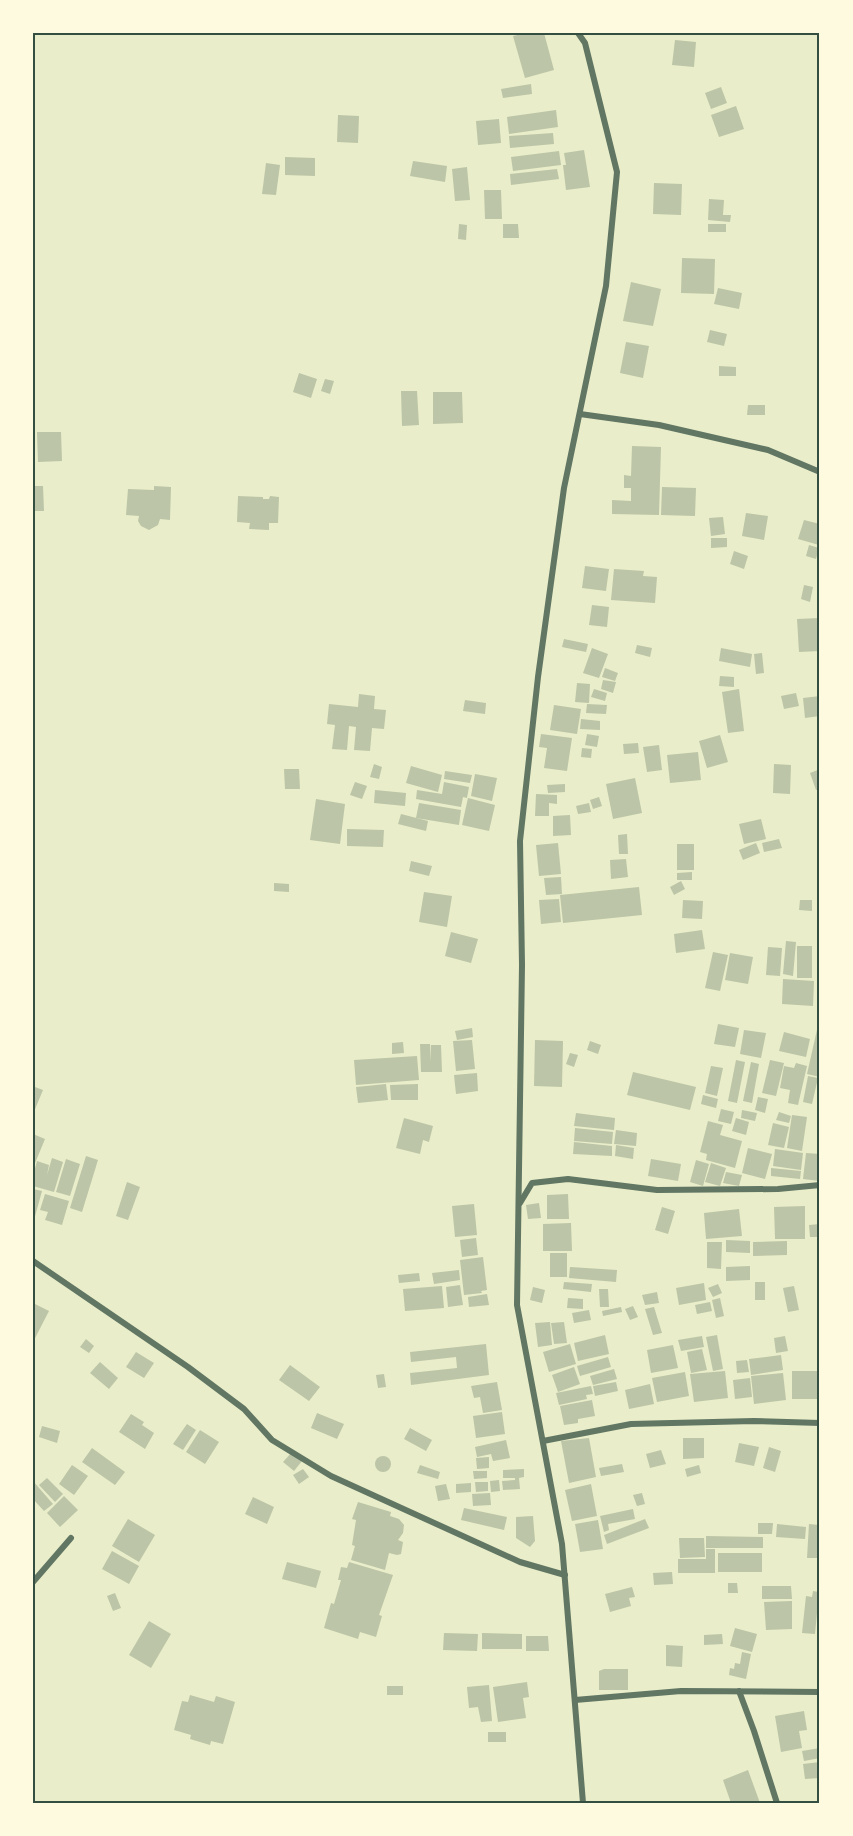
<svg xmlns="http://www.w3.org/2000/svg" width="853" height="1836" viewBox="0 0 853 1836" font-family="'Sofia Sans Condensed',sans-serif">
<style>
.building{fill:#bcc5a7}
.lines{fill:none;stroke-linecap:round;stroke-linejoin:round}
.minor{stroke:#617663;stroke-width:6}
.neatline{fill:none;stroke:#344e41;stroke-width:2}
</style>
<rect width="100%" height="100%" fill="#e9edc9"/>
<g class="building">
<polygon points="526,33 544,33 554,70 525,78 513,36"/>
<polygon points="675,40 696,42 694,67 672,65"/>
<polygon points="531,84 532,94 503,98 501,89"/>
<polygon points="721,87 727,103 711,109 705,93"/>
<polygon points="736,106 744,129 719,137 711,115"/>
<polygon points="556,110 558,127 509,134 507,117"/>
<polygon points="338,115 359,116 358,143 337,142"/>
<polygon points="499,119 501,143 478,145 476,121"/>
<polygon points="553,133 554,144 510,148 509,136"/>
<polygon points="584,150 590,187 566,190 563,165 566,165 564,153"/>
<polygon points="559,151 561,165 513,171 511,157"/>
<polygon points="285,157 315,158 315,176 285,175"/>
<polygon points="413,161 447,166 445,182 410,176"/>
<polygon points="266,163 280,165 276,195 262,194"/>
<polygon points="467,167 470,200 455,201 452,169"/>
<polygon points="557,169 559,179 511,185 510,174"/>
<polygon points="654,183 682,184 681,215 653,214"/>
<polygon points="484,190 501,190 502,219 485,219"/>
<polygon points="709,199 724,200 723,215 731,215 730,222 708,220"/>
<polygon points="459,224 467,225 466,240 458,239"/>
<polygon points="503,224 518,224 519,238 503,238"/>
<rect x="708" y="224" width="18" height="8"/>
<polygon points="682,258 715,259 714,294 681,293"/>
<polygon points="631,282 661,289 653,326 623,321"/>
<polygon points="718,288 742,293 739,309 714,304"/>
<polygon points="710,330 727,334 724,346 707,342"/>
<polygon points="626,342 649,346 643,378 620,373"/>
<polygon points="719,366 736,367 736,376 719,376"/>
<polygon points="299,373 317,379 311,398 293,392"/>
<polygon points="325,379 334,381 330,394 321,391"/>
<polygon points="401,391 417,391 419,425 402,426"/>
<polygon points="433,392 462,392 463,423 433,424"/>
<polygon points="748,405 765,405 765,415 747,415"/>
<polygon points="37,432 61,432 62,461 38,462"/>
<polygon points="632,446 661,447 659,515 612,514 612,500 631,501 631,488 624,488 624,475 631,476"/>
<polygon points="33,486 43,486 44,511 33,511"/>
<polygon points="154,486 171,487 170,520 160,519 158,525 149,530 141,526 138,521 139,516 126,515 128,489 154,490"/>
<polygon points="662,487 696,488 695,516 661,515"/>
<polygon points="238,496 263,497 263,499 269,499 270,496 279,497 278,523 269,523 269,530 249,529 250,523 237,522"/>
<polygon points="746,513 768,516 764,540 742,536"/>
<polygon points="723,517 725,534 711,536 709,518"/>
<polygon points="804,520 820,524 819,545 798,539"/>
<polygon points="711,538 727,538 727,547 711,548"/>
<polygon points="809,545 819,548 816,559 806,556"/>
<polygon points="734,551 748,556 744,569 730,564"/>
<polygon points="585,566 609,569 606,591 582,588"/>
<polygon points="614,569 644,571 643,576 657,577 655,603 611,600"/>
<polygon points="804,585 813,587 810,602 801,599"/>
<polygon points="592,605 609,607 607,627 589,625"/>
<polygon points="820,618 820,651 799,652 797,619"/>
<polygon points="564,639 588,644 586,652 562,647"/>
<polygon points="637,645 652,648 650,657 635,653"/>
<polygon points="592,648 608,654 599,678 583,673"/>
<polygon points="721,648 752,654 750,667 719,661"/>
<polygon points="762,653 764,673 756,674 754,654"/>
<polygon points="605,668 618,673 615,681 602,677"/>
<polygon points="720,676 734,677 734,687 719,686"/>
<polygon points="603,680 616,682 613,693 601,689"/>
<polygon points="577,683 590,684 589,703 575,702"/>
<polygon points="594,689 607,693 605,701 591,697"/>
<polygon points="739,689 744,731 728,733 722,692"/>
<polygon points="796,693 799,706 784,709 781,696"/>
<polygon points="359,694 375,696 374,709 386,710 384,729 372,728 370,751 354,750 356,727 349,726 347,750 332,749 335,725 327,724 329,704 358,707"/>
<polygon points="820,696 820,716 805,718 803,698"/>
<polygon points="465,700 486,703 485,714 463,711"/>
<polygon points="587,704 607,705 606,714 586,713"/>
<polygon points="554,705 581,709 577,734 550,730"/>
<polygon points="581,719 600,721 600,730 580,729"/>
<polygon points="541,734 572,738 567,771 544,768 547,748 539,747"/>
<polygon points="587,734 599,736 597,747 585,745"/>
<polygon points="720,735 728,762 707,768 699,741"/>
<polygon points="638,743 639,753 624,754 623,744"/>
<polygon points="659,745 662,770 647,772 643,747"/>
<polygon points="582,748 592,749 591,758 581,757"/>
<polygon points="698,752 701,780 670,783 667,755"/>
<polygon points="374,764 382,767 379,779 370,777"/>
<polygon points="774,764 791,765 790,794 773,793"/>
<polygon points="411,766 442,775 438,792 406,783"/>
<polygon points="284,769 299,769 300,789 285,789"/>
<polygon points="820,769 820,789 816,790 810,773"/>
<polygon points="445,771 472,775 470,783 444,779"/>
<polygon points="475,774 497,778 492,801 471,796"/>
<polygon points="635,778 642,813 613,819 606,784"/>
<polygon points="355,782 367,786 362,799 350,795"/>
<polygon points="444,782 469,787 467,798 463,797 461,807 416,799 417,790 442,794"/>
<polygon points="565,784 565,792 548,793 547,785"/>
<polygon points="375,790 406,793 405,806 374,803"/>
<polygon points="536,794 557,795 557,804 549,803 549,816 535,816"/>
<polygon points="599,797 602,806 593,809 590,800"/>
<polygon points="468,798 495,805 489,831 462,825"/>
<polygon points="316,799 345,804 340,844 310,840"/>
<polygon points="419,803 461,810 459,825 416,818"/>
<polygon points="589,803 591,812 578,814 576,806"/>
<polygon points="401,814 428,821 426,831 398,824"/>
<polygon points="570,815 571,835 553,836 553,816"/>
<polygon points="761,819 766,839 744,844 739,824"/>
<polygon points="347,829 384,830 383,847 347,846"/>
<polygon points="627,834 628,854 619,854 618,835"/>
<polygon points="779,839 782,848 764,852 762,843"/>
<polygon points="558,843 561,874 539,876 536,845"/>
<polygon points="756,843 760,853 743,860 739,850"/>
<rect x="677" y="844" width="17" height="26"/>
<polygon points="626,859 628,877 611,879 610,860"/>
<polygon points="411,861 432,866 429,876 409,871"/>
<polygon points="692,872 692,880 677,880 677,873"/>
<polygon points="561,877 562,894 546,895 544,878"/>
<polygon points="681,881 685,889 674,895 670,887"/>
<polygon points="274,883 289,884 289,892 274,891"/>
<polygon points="639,887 642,915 563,923 560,895"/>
<polygon points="424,892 452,896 447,927 419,922"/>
<polygon points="559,899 561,922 541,924 539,900"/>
<polygon points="683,900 703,901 702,919 682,918"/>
<polygon points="800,900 812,900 812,911 799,910"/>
<polygon points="702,930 705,949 676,953 674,934"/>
<polygon points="451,932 478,939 471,963 445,956"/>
<polygon points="786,941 796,942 793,976 783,974"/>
<rect x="797" y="946" width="15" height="32"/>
<polygon points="768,947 782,948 780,976 766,975"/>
<polygon points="713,952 728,955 720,991 705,988"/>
<polygon points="730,953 753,957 748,984 725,980"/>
<polygon points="783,979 814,981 813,1006 782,1004"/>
<polygon points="819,1021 820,1021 820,1077 807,1074"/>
<polygon points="718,1024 739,1028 735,1047 714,1044"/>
<polygon points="472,1028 473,1037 457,1040 455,1031"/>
<polygon points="744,1030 766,1033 761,1058 740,1054"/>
<polygon points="784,1032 810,1039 806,1057 779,1051"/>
<polygon points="472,1040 475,1069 456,1071 453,1041"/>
<polygon points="535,1040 563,1041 562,1087 534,1086"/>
<polygon points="590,1041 601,1045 598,1054 587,1050"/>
<polygon points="403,1042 404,1053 392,1054 392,1043"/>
<polygon points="420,1044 430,1044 431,1062 431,1045 441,1045 442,1072 421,1072"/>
<polygon points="570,1053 578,1055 574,1067 566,1064"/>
<polygon points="417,1056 419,1080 356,1085 354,1060"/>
<polygon points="736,1060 745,1062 737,1103 728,1101"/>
<polygon points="770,1060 784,1063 776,1096 762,1093"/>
<polygon points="751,1062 759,1064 752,1103 743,1101"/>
<polygon points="796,1063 807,1066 798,1105 788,1103 790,1090 780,1088 784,1066 794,1068"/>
<polygon points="711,1066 723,1068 717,1096 705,1093"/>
<polygon points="633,1072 696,1087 690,1110 627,1095"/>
<polygon points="477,1073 478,1091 456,1094 454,1075"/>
<polygon points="808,1076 818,1078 812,1104 803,1102"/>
<polygon points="386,1084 388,1100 358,1103 356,1087"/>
<polygon points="418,1084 418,1100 391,1100 390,1085"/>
<polygon points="35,1087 43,1090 33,1114 33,1091"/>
<polygon points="703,1095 718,1099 716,1108 701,1104"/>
<polygon points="758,1097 768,1099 765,1113 755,1110"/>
<polygon points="721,1109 734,1112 731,1124 718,1121"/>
<polygon points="742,1110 757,1113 755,1121 741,1118"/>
<polygon points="779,1112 791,1116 789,1123 776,1120"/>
<polygon points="576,1113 615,1118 614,1130 574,1126"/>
<polygon points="792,1115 807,1117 802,1151 787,1148"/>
<polygon points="404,1118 433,1126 429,1142 423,1140 420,1154 396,1148"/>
<polygon points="736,1118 749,1122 746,1135 732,1131"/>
<polygon points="708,1121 723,1125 720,1135 742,1141 735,1168 706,1160 707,1154 700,1152"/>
<polygon points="773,1123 789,1127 784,1148 768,1145"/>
<polygon points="575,1128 613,1132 612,1144 574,1141"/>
<polygon points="616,1130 637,1133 636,1146 614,1144"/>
<polygon points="33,1134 45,1139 33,1168"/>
<polygon points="574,1142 612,1146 612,1156 573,1154"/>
<polygon points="616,1145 634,1148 633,1159 615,1156"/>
<polygon points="748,1148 772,1154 765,1179 742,1173"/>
<polygon points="775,1149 803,1153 801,1170 773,1166"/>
<polygon points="806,1153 820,1154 820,1181 803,1179"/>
<polygon points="86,1156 98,1160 82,1212 70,1208"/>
<polygon points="52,1158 63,1162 54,1192 33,1186 33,1176 37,1161 49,1165 47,1175"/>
<polygon points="66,1159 80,1164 70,1196 56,1192"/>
<polygon points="651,1159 681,1164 678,1181 648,1176"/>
<polygon points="696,1160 709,1164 703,1186 690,1182"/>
<polygon points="711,1163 726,1168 720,1186 705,1182"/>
<polygon points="771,1168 801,1171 800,1179 771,1176"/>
<polygon points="726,1172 742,1175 739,1186 723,1183"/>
<polygon points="127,1182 140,1187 128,1220 116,1216"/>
<polygon points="33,1189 42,1191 34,1220 33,1220"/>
<polygon points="45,1194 69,1201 62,1225 45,1220 48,1212 40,1210"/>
<polygon points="568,1194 569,1219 547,1219 547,1195"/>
<polygon points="539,1203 541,1218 528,1219 526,1205"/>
<polygon points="474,1204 477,1235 455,1237 452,1206"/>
<polygon points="805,1206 805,1239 775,1239 774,1207"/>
<polygon points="662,1207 675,1211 668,1234 655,1230"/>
<polygon points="739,1209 742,1236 706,1239 704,1213"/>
<polygon points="571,1223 572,1251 543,1251 543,1224"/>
<polygon points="820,1224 820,1237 810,1237 809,1225"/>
<polygon points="476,1238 478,1255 462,1257 460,1240"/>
<polygon points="726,1240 750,1241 750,1253 726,1252"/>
<polygon points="787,1241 787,1255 753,1256 753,1242"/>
<polygon points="707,1242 722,1242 721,1269 707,1268"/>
<rect x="550" y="1253" width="17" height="24"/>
<polygon points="483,1257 487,1290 481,1291 482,1293 464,1295 460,1260"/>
<polygon points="750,1266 750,1280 726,1281 726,1267"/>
<polygon points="570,1267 617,1270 616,1282 569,1278"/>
<polygon points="459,1270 460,1280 434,1284 432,1273"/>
<polygon points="419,1273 420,1281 399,1283 398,1275"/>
<polygon points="564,1282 592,1284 591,1292 563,1289"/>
<rect x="755" y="1282" width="10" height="18"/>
<polygon points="704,1283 706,1300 679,1305 676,1288"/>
<polygon points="718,1284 722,1293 713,1297 708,1288"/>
<polygon points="460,1285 463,1305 448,1307 446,1287"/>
<polygon points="442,1286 444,1308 405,1311 403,1289"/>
<polygon points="794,1286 799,1310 788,1312 783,1288"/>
<polygon points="533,1287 545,1290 542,1303 530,1300"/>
<polygon points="599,1289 608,1289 609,1307 600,1307"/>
<polygon points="657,1292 659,1303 645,1305 642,1295"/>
<polygon points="487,1294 489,1305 469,1307 468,1297"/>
<polygon points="568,1298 583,1299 583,1309 567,1308"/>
<polygon points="720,1298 724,1316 716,1318 712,1300"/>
<polygon points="710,1302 712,1311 697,1314 695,1305"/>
<polygon points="33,1303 49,1311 33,1342"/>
<polygon points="633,1306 638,1317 630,1320 625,1309"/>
<polygon points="621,1307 622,1312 603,1316 602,1311"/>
<polygon points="654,1307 662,1333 653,1335 645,1309"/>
<polygon points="589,1310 591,1320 574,1323 572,1313"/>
<polygon points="550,1322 552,1345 538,1347 535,1323"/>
<polygon points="564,1322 567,1343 554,1344 551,1323"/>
<polygon points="605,1335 609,1354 578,1361 574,1343"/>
<polygon points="717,1335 723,1369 713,1371 706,1337"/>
<polygon points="702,1336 704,1347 681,1351 678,1340"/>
<polygon points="785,1336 788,1351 776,1353 774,1338"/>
<polygon points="86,1339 94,1346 89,1353 80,1347"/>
<polygon points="486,1344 489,1375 411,1385 410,1373 457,1368 456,1357 411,1362 410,1352"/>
<polygon points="570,1344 576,1364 549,1372 543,1352"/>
<polygon points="673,1345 678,1368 651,1373 647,1350"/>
<polygon points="702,1349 707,1370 691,1373 687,1352"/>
<polygon points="136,1352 154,1363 144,1378 126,1367"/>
<polygon points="781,1355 783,1370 751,1375 749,1359"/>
<polygon points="608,1357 611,1367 580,1376 577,1366"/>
<polygon points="747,1360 749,1372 737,1373 736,1361"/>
<polygon points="100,1362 118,1378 109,1389 90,1373"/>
<polygon points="290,1365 320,1387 309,1401 279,1380"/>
<polygon points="574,1367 580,1384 558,1392 552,1375"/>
<polygon points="614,1369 617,1379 593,1385 590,1376"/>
<polygon points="725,1371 728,1398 694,1402 690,1374"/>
<rect x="792" y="1371" width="28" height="28"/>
<polygon points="685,1372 689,1396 657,1402 652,1378"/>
<polygon points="783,1373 786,1400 754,1404 751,1376"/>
<polygon points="384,1374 386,1387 378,1388 376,1375"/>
<polygon points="750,1378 752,1397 735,1399 733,1380"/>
<polygon points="497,1382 502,1410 483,1413 480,1397 474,1398 471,1386"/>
<polygon points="616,1382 618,1391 595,1396 593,1386"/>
<polygon points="650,1384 654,1404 629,1409 625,1390"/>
<polygon points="591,1386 593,1394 586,1395 587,1399 559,1405 556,1393"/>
<polygon points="592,1400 595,1416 578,1419 578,1423 564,1425 560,1406"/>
<polygon points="502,1412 505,1434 476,1438 473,1416"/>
<polygon points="317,1413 344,1424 337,1439 311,1428"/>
<polygon points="131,1414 144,1422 142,1425 154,1433 145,1449 119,1432"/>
<polygon points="187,1424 196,1430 183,1450 173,1444"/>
<polygon points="42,1426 60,1431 57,1443 39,1437"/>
<polygon points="410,1428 432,1440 426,1451 404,1439"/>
<polygon points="200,1430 219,1442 205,1464 186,1452"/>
<polygon points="589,1438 596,1477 569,1483 561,1441"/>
<polygon points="683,1438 704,1438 704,1458 683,1459"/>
<polygon points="506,1440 510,1458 493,1461 491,1454 477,1457 475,1447"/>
<polygon points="739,1443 759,1447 754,1466 735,1462"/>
<polygon points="769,1447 781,1451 775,1472 763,1468"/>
<polygon points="92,1448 125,1472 115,1485 82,1462"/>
<polygon points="661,1450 666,1464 650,1468 646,1454"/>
<polygon points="292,1452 302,1461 294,1471 283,1462"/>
<circle cx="383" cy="1464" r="8"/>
<polygon points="489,1457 489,1468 477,1469 476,1458"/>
<polygon points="622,1464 624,1472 601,1476 599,1468"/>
<polygon points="72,1465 88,1476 74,1495 59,1484"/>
<polygon points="420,1465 440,1472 438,1479 417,1473"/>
<polygon points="699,1465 701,1473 687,1477 685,1469"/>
<polygon points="303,1469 309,1477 299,1484 293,1475"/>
<polygon points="524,1469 524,1477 519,1478 520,1489 503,1490 502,1481 515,1480 515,1478 503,1478 503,1470"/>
<polygon points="473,1471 487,1471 487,1478 474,1479"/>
<polygon points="47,1478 63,1494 55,1502 39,1485"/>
<polygon points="499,1480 500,1491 491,1492 490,1481"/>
<polygon points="33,1481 53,1504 44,1511 33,1499"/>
<polygon points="475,1482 488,1482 488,1491 476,1492"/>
<polygon points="471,1483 471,1492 456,1493 456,1484"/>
<polygon points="446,1484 450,1499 438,1501 435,1486"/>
<polygon points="591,1484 597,1516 572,1521 565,1490"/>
<polygon points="490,1493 491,1505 473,1506 472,1494"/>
<polygon points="642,1493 645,1504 637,1506 633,1495"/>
<polygon points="64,1496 78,1510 60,1527 47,1513"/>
<polygon points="253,1497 274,1507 267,1524 245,1514"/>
<polygon points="358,1502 391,1512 390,1516 399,1519 404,1525 403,1533 398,1540 403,1542 401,1554 397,1555 389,1553 385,1570 351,1560 355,1546 352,1545 356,1520 352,1519"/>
<polygon points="464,1508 507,1517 504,1530 461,1520"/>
<polygon points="633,1509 635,1519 608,1524 609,1530 604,1532 600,1516"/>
<polygon points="533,1516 535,1541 530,1547 516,1538 516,1517"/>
<polygon points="128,1519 155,1535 139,1562 112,1546"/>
<polygon points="645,1519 649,1528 607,1544 604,1535"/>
<polygon points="598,1520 603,1549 580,1552 575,1524"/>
<polygon points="758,1523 773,1523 772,1534 758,1534"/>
<polygon points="777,1524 806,1527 805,1539 776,1537"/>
<polygon points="809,1524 819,1525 817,1558 807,1558"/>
<polygon points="706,1536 763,1537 763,1548 706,1548"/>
<polygon points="679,1538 704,1538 705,1557 680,1558"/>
<polygon points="706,1549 715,1549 715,1573 678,1573 678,1559 706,1559"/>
<polygon points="112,1551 139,1566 129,1584 102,1569"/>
<rect x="718" y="1553" width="44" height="19"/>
<polygon points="287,1562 321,1571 316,1588 282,1579"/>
<polygon points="349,1562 393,1575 379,1615 382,1616 376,1637 360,1632 358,1639 324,1628 331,1603 334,1604 341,1580 338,1580 341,1567 347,1568"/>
<polygon points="672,1572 673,1584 654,1585 653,1573"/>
<polygon points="728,1583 737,1583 738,1593 728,1593"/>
<polygon points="762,1586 791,1586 792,1599 762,1599"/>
<polygon points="632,1587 635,1597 629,1598 631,1606 610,1612 605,1594"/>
<polygon points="813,1591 819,1592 815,1634 802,1633 806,1596 812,1597"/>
<polygon points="115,1593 121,1608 113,1611 107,1596"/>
<polygon points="792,1601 792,1629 766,1630 764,1602"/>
<polygon points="149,1621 171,1634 151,1668 129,1655"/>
<polygon points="735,1628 757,1634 752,1652 730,1646"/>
<polygon points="444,1633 478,1634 477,1651 443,1650"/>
<polygon points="482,1633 522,1634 522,1649 482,1649"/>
<polygon points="722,1634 723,1644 704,1645 704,1635"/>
<polygon points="526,1636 548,1636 549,1651 526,1651"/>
<polygon points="666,1645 683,1646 682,1667 666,1666"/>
<polygon points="742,1652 751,1654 746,1679 729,1675 730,1668 734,1669 735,1663 740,1664"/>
<polygon points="604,1669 628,1669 628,1690 599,1690 599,1671"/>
<polygon points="527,1682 529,1697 523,1698 526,1718 498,1722 493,1687"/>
<polygon points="489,1685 492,1721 481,1722 478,1707 469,1708 467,1687"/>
<rect x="387" y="1686" width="16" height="9"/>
<polygon points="190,1695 214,1702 216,1696 235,1702 223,1744 211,1741 210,1745 190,1739 191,1735 174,1730 182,1701 188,1702"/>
<polygon points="804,1711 807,1730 799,1731 802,1748 781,1752 775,1716"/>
<rect x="488" y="1732" width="18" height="10"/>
<polygon points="820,1748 820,1758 804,1761 802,1751"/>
<polygon points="820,1762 820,1778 805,1779 803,1764"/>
<polygon points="748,1770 760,1803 731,1803 723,1780"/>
</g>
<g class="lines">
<g class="minor">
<polyline points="578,33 585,43 617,172 606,286 564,488 538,677 520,841 522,965 517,1305 562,1544 583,1803"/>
<polyline points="580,414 659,425 768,450 820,472"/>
<polyline points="520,1203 532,1183 568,1179 657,1190 778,1189 820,1185"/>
<polyline points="33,1261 188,1367 244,1409 272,1440 331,1476 520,1562 565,1575"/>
<polyline points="543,1441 631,1424 754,1421 820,1423"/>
<polyline points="33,1582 71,1538"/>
<polyline points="739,1691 754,1731 777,1803"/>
<polyline points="575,1700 681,1691 820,1692"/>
</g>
</g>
<rect width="853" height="1836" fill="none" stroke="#fefae0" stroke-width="69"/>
<rect x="34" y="34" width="784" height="1768" class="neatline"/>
</svg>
